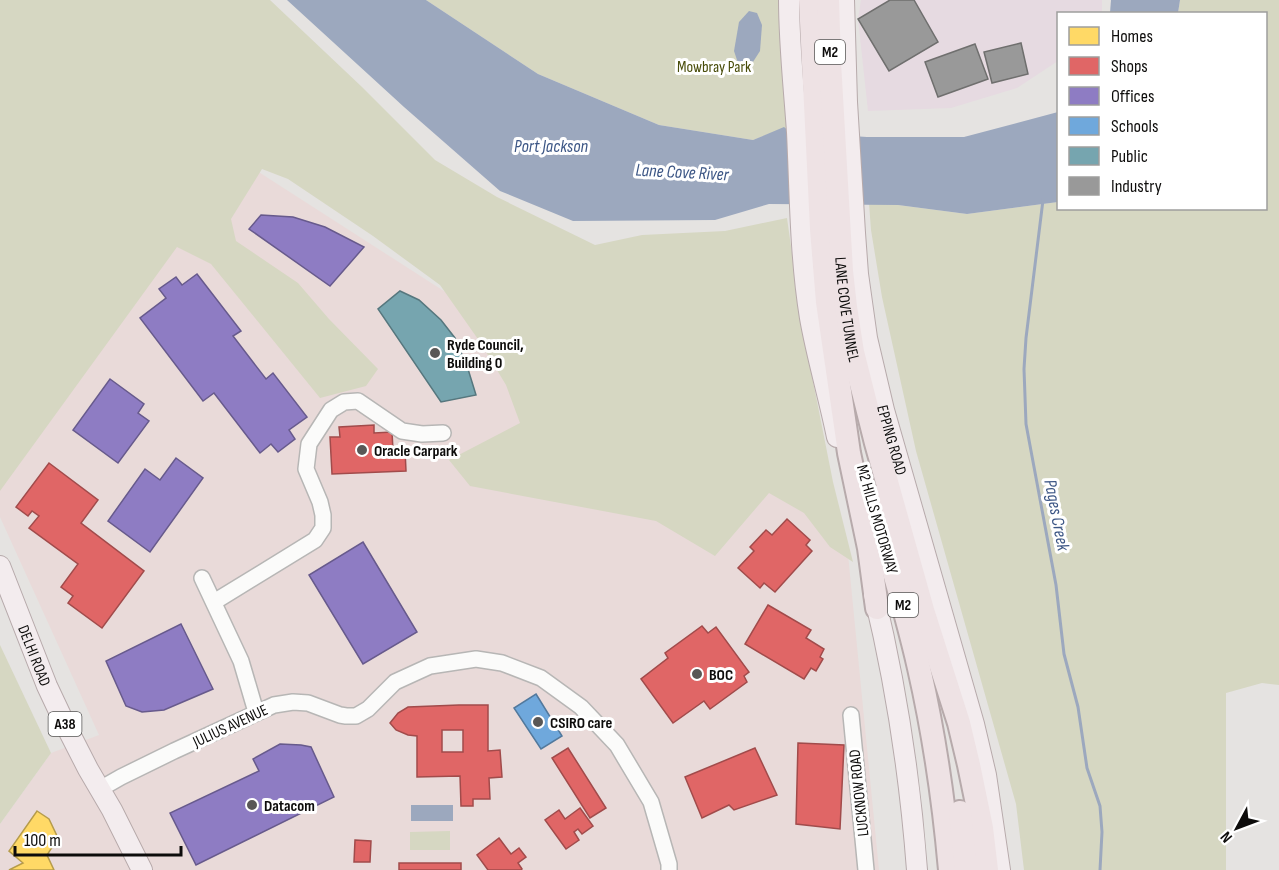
<svg xmlns="http://www.w3.org/2000/svg" width="1279" height="870" viewBox="0 0 1279 870" font-family="'Sofia Sans Condensed',sans-serif">
<style>
.commercial{fill:#e9dad9}
.industrial{fill:#e6dae1}
.green{fill:#d6d7c2}
.water{fill:#9ca8be}
.homes{fill:#ffd966;stroke:#b69c4b;stroke-width:1.5}
.shops{fill:#e06666;stroke:#a14b4b;stroke-width:1.5;fill-rule:evenodd}
.offices{fill:#8e7cc3;stroke:#675a8c;stroke-width:1.5}
.schools{fill:#6fa8dc;stroke:#52799d;stroke-width:1.5}
.public{fill:#76a5af;stroke:#56777e;stroke-width:1.5}
.industry{fill:#999;stroke:#6f6f6e;stroke-width:1.5}
.lines{fill:none;stroke-linecap:round;stroke-linejoin:round}
.stream{stroke:#9ca8be;stroke-width:3}
.minor-casing{stroke:#b7b6b5;stroke-width:18}
.major-casing{stroke:#b7aaab;stroke-width:22}
.highway-casing{stroke:#b7aaab;stroke-width:26}
.minor{stroke:#fbfbfa;stroke-width:15}
.major{stroke:#f3ecee;stroke-width:20}
.highway{stroke:#eee2e4;stroke-width:22}
.poi-dot{fill:#595756;stroke:#fff;stroke-width:2}
.labels{text-anchor:middle;stroke-width:6;stroke-linejoin:round;paint-order:stroke}
.shield{fill:#fff;stroke:#565554;stroke-width:1.5}
.shield-label{font-size:15px;font-weight:bold;fill:#0d0c0b}
.park-label{font-size:16px;fill:#484c09;stroke:#fff}
.street-label{font-size:16px;fill:#0d0c0b;stroke:#fff}
.poi-label{font-size:16px;font-weight:bold;fill:#0d0c0b;stroke:#fff;text-anchor:start}
.water-label{font-size:18px;font-style:italic;fill:#3c5685;stroke:#fff}
</style>
<rect width="100%" height="100%" fill="#e5e3e1"/>
<polygon class="commercial" points="212,142 548,358 692,402 846,534 879,870 0,870 0,824 51,753 99,735 0,517 0,443"/>
<polygon class="industrial" points="861,0 1102,0 1102,13 1058,14 1058,61 1017,88 951,108 868,111 858,19"/>
<g class="green">
<polygon points="0,0 270,0 362,87 435,160 497,197 595,245 642,235 725,231 787,218 803,331 833,482 853,562 830,547 804,513 769,493 715,556 656,521 470,486 449,460 520,423 506,385 480,342 440,285 373,236 288,179 262,169 231,219 236,241 298,283 329,319 378,369 366,386 320,398 211,264 177,247 0,491"/>
<polygon points="426,0 779,0 790,132 784,128 753,140 659,125 538,74"/>
<polygon points="1180,0 1279,0 1279,685 1262,683 1226,693 1226,870 1024,870 1016,804 916,451 882,297 871,230 869,203 898,205 967,214 1058,202 1058,208 1266,208 1266,14 1178,13"/>
<polygon points="0,645 51,753 0,824"/>
<polygon points="450,831 450,850 410,850 410,832"/>
</g>
<g class="water">
<polygon points="287,0 426,0 538,74 659,125 753,140 784,127 790,132 867,137 964,137 1058,112 1058,202 967,214 898,205 769,204 715,220 573,221 500,191 404,107"/>
<polygon points="1111,0 1180,0 1178,13 1110,13"/>
<polygon points="749,11 757,13 762,25 760,51 751,65 738,63 734,51 739,22"/>
<rect x="411" y="805" width="42" height="16"/>
</g>
<polygon class="homes" points="37,811 49,819 58,838 47,855 54,870 9,870 23,863 9,851"/>
<g class="shops">
<polygon points="374,425 374,433 392,432 393,450 405,449 406,471 332,474 330,437 340,437 339,427"/>
<polygon points="49,463 98,500 81,523 144,571 102,628 68,603 73,596 61,587 78,564 29,528 39,516 32,511 28,516 16,507"/>
<polygon points="787,519 810,540 806,545 812,551 775,592 764,583 760,588 738,568 754,551 750,547 766,530 772,535"/>
<polygon points="768,605 811,630 806,638 824,649 820,657 823,659 816,671 811,668 804,679 745,644"/>
<polygon points="702,626 708,633 716,627 749,672 744,676 747,682 710,709 704,701 673,723 641,679 668,658 665,653"/>
<path d="M459 705H488V751L500 750 502 777 489 778 490 799H473V806H461L460 776 417 777V736L408 735 396 730 390 723 398 713 408 707ZM442 730H463V752H442Z"/>
<polygon points="798,743 844,745 840,829 796,824"/>
<polygon points="568,748 606,808 590,818 552,758"/>
<polygon points="755,748 777,795 734,810 729,805 702,818 685,777"/>
<polygon points="580,808 593,826 582,834 578,829 574,832 579,840 566,849 545,820 559,810 565,819"/>
<polygon points="499,838 511,854 519,848 526,857 518,863 522,869 521,870 488,870 477,855"/>
<polygon points="355,840 371,841 370,862 354,862"/>
<rect x="399" y="863" width="62" height="7"/>
</g>
<g class="offices">
<polygon points="261,215 293,217 325,227 364,247 330,286 249,229"/>
<polygon points="197,274 241,331 233,336 266,379 273,373 307,417 289,430 295,439 278,452 271,444 260,453 214,393 203,401 140,318 166,298 159,289 176,277 182,285"/>
<polygon points="110,379 144,404 138,413 149,421 118,463 73,430"/>
<polygon points="176,458 203,478 150,552 108,521 145,469 160,480"/>
<polygon points="363,542 417,632 363,664 309,575"/>
<polygon points="181,624 213,689 164,710 142,712 126,706 106,661"/>
<polygon points="280,744 301,745 311,747 334,797 196,865 170,813 259,771 253,759"/>
</g>
<polygon class="schools" points="536,694 562,736 541,749 514,708"/>
<polygon class="public" points="400,291 419,300 441,320 455,338 468,369 476,395 441,402 378,309"/>
<g class="industry">
<polygon points="890,0 914,0 938,42 889,71 858,19"/>
<polygon points="1021,43 1028,74 992,83 984,52"/>
<polygon points="975,44 988,79 938,97 925,62"/>
</g>
<g class="lines">
<polyline class="stream" points="1043,200 1026,338 1024,369 1026,424 1056,585 1064,654 1078,707 1087,768 1100,806 1102,832 1100,870"/>
<defs>
<g id="minor">
<polyline points="202,578 241,661 256,712"/>
<polyline points="214,602 315,540 323,528 323,515 320,502 306,469 309,444 331,410 344,402 358,401 402,431 422,434 443,433"/>
<polyline points="851,715 866,870"/>
<polyline points="100,789 121,777 174,751 274,705 293,702 308,703 340,715 346,716 356,716 368,709 395,682 430,666 476,659 502,663 541,678 581,707 617,745 651,802 669,864 669,870"/>
</g>
<g id="major">
<path d="M789 0C789 44 794 88 797 132 800 194 800 256 810 318 817 358 829 397 837 437"/>
<path id="s1" d="M844 0 847 102 855 233 858 274 867 338 884 410 974 724 986 775 1000 870"/>
<path id="s2" d="M0 566 47 686 64 722 88 769 112 810 142 870"/>
<path d="M874 594C896 685 910 777 917 870"/>
</g>
<g id="highway">
<polyline points="810,0 821,229 827,302 849,453 869,548 877,608"/>
<path id="s3" d="M828 0 830 62 842 271 846 307 853 352 876 443 923 610 959 723 969 765 982 828 987 870"/>
<path d="M872 496C888 553 906 610 919 668 934 734 944 802 950 870"/>
<polyline points="960,812 966,870"/>
</g>
</defs>
<use href="#minor" class="minor-casing"/>
<use href="#major" class="major-casing"/>
<use href="#highway" class="highway-casing"/>
<use href="#minor" class="minor"/>
<use href="#major" class="major"/>
<use href="#highway" class="highway"/>
</g>
<g class="poi-dot">
<circle cx="435" cy="353" r="6"/>
<circle cx="362" cy="450" r="6"/>
<circle cx="697" cy="674" r="6"/>
<circle cx="538" cy="722" r="6"/>
<circle cx="252" cy="805" r="6"/>
</g>
<g class="labels">
<g class="shield">
<rect x="815" y="40" width="30" height="24" rx="4.5"/>
<rect x="888" y="593" width="30" height="24" rx="4.5"/>
<rect x="48.5" y="712" width="33" height="24" rx="4.5"/>
</g>
<g class="shield-label">
<text x="830" y="57">M2</text>
<text x="903" y="610">M2</text>
<text x="65" y="729">A38</text>
</g>
<g class="park-label">
<text x="714" y="72">Mowbray Park</text>
</g>
<g class="street-label">
<text dy="6" stroke="none"><textPath href="#s3" startOffset="310">LANE COVE TUNNEL</textPath></text>
<text dy="6" stroke="none"><textPath href="#s1" startOffset="444">EPPING ROAD</textPath></text>
<text transform="translate(878 519) rotate(74)" y="6">M2 HILLS MOTORWAY</text>
<text dy="6" stroke="none"><textPath href="#s2" startOffset="96">DELHI ROAD</textPath></text>
<text transform="translate(230 725) rotate(-25)" y="6">JULIUS AVENUE</text>
<text transform="translate(858 793) rotate(-96)" y="6">LUCKNOW ROAD</text>
</g>
<g class="poi-label">
<text x="447" y="350">Ryde Council,<tspan x="447" dy="18">Building 0</tspan></text>
<text x="374" y="456">Oracle Carpark</text>
<text x="709" y="680">BOC</text>
<text x="550" y="728">CSIRO care</text>
<text x="264" y="811">Datacom</text>
</g>
<g class="water-label">
<text x="551" y="152">Port Jackson</text>
<text transform="translate(682 172) rotate(3)" y="6">Lane Cove River</text>
<text transform="translate(1057 515) rotate(79)" y="6">Pages Creek</text>
</g>
</g>
<rect x="1057" y="12" width="210" height="198" fill="#ffffff" stroke="#9e9e9d" stroke-width="1.5"/>
<rect x="1069" y="27" width="30" height="18" fill="#ffd966" stroke="#9e9e9d" stroke-width="1.5"/>
<text x="1111" y="42" font-size="18" fill="#0d0c0b">Homes</text>
<rect x="1069" y="57" width="30" height="18" fill="#e06666" stroke="#9e9e9d" stroke-width="1.5"/>
<text x="1111" y="72" font-size="18" fill="#0d0c0b">Shops</text>
<rect x="1069" y="87" width="30" height="18" fill="#8e7cc3" stroke="#9e9e9d" stroke-width="1.5"/>
<text x="1111" y="102" font-size="18" fill="#0d0c0b">Offices</text>
<rect x="1069" y="117" width="30" height="18" fill="#6fa8dc" stroke="#9e9e9d" stroke-width="1.5"/>
<text x="1111" y="132" font-size="18" fill="#0d0c0b">Schools</text>
<rect x="1069" y="147" width="30" height="18" fill="#76a5af" stroke="#9e9e9d" stroke-width="1.5"/>
<text x="1111" y="162" font-size="18" fill="#0d0c0b">Public</text>
<rect x="1069" y="177" width="30" height="18" fill="#999999" stroke="#9e9e9d" stroke-width="1.5"/>
<text x="1111" y="192" font-size="18" fill="#0d0c0b">Industry</text>
<g transform="translate(1237 828) rotate(229)" stroke="#ffffff" stroke-width="4.5" paint-order="stroke">
<path d="M0-4.5L10 22L0 15L-10 22Z" fill="#0d0c0b"/>
<text y="-9" font-size="16" font-weight="bold" text-anchor="middle" fill="#0d0c0b">N</text>
</g>
<path d="M15 846v9h166v-9" fill="none" stroke="#0d0c0b" stroke-width="3"/>
<text x="24" y="846" font-size="18" fill="#0d0c0b" stroke="#ffffff" stroke-width="4.5" paint-order="stroke">100 m</text>
</svg>
